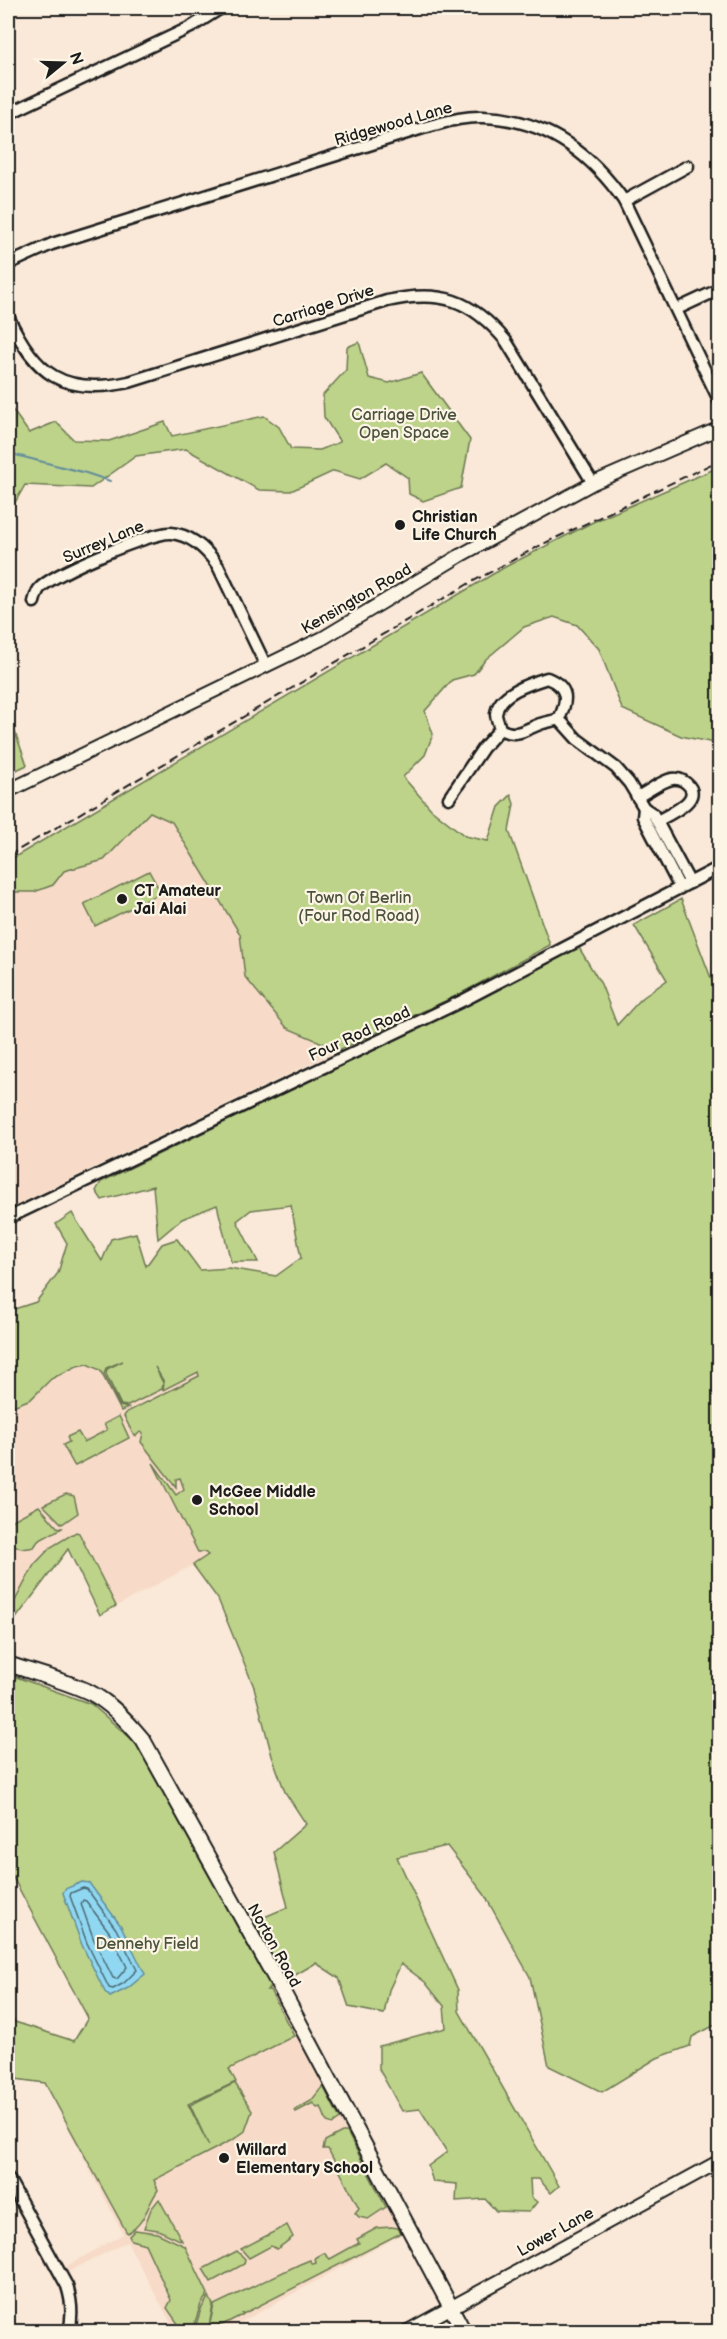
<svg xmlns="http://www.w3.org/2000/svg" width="727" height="2339" viewBox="0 0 727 2339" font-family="'Balsamiq Sans',sans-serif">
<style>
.built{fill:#f7dbc8}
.green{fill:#bdd389;stroke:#6c7852;stroke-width:1.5}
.water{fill:#90d8f2;stroke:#628d9c;stroke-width:1.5}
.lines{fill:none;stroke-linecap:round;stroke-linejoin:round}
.shore{stroke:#4a6772;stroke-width:1.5}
.stream{stroke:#628d9c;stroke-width:2}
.minor-casing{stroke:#1c1c1c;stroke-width:15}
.tertiary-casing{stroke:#1c1c1c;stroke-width:16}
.secondary-casing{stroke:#1c1c1c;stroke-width:18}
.minor{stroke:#fcf5e5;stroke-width:10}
.tertiary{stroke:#fcf5e5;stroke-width:12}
.secondary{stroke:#fcf5e5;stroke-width:14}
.rail{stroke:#1c1c1c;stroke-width:2;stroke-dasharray:9 4.5;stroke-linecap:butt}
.poi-dot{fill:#1c1c1c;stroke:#fcf5e5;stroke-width:2}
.labels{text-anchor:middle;stroke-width:4.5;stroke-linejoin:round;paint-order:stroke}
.street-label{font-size:16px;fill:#1c1c1c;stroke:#fcf5e5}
.park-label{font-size:16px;fill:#4c533d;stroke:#fcf5e5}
.poi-label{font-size:16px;font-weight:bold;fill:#1c1c1c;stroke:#fcf5e5;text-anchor:start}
</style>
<rect width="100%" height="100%" fill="#fae9d8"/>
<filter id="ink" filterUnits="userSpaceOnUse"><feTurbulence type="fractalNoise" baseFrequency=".0167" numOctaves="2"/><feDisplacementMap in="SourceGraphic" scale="12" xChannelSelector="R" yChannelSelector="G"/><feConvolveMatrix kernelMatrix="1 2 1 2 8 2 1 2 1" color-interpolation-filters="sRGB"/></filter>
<g filter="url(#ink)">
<g class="built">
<polygon points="150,812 172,822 240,934 245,977 287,1028 339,1050 8,1209 8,892 34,892 53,885 64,871 104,860"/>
<polygon points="59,1340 239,1361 218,1599 193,1565 100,1615 68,1549 8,1629 8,1388"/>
<polygon points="272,1985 404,2233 225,2331 175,2331 127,2242 68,2272 65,2267 123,2234 45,2083 88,2018 245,2012"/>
</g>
<g class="green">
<polygon points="359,342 369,378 389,383 421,373 470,440 461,488 423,501 409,494 408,478 386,463 360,479 334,471 291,491 259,490 186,449 136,456 91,488 25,485 8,515 9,405 29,433 56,422 74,440 109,441 165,422 172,436 264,416 279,427 291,449 320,450 340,442 324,417 323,395 346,370 347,347"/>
<polygon points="719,467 719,744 681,736 622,709 599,649 577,625 554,617 524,627 486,659 474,674 452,680 425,711 433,734 425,755 403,777 431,809 465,836 488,841 499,807 511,795 514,804 509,831 550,945 458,995 339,1050 287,1028 245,977 240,934 172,822 150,812 104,860 64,871 53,885 34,892 8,892 8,861 505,567 593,522"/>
<polygon points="8,713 27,765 8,774"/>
<polygon points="149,871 161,893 95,926 84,904"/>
<polygon points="681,899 714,986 720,991 719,2023 692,2037 690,2046 657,2058 602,2092 549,2066 530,1977 484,1894 447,1846 397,1857 458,1990 459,2011 559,2186 551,2193 539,2179 530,2179 531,2197 537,2202 529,2212 496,2211 485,2199 456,2201 457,2184 433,2182 428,2166 447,2152 420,2109 402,2111 379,2069 379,2046 446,2028 444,2006 425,1982 401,1964 389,1990 384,2014 349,2007 339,1978 316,1963 285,1981 250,1923 288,1907 274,1852 306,1824 285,1792 272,1756 254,1687 218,1599 193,1565 208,1555 204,1552 198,1552 153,1463 176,1495 184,1489 180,1478 176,1479 176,1487 141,1442 143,1433 140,1432 136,1436 133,1434 124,1416 127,1412 199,1376 198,1372 163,1390 164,1382 155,1367 163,1383 162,1389 128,1406 121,1405 106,1374 107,1369 123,1361 106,1368 104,1374 120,1406 128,1408 121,1411 100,1370 87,1364 77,1366 51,1379 31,1399 8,1408 8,1311 36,1302 58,1273 67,1243 56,1224 72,1213 102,1261 111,1239 136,1233 146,1266 162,1244 177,1239 200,1270 229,1268 276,1276 301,1258 291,1205 251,1210 237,1221 258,1262 231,1262 217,1205 182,1219 158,1239 153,1186 102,1200 96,1191 101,1182 380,1047 578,946 601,984 617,1025 641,999 667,980 634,925"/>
<polygon points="119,1416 129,1438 75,1466 74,1465 63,1445 69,1442 67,1437 78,1432 84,1442 107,1430 104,1424"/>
<polygon points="66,1494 74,1496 78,1513 62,1524 43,1505"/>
<path d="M39 1506 57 1527 62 1528 38 1541 34 1547C17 1552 8 1543 8 1526L13 1520Z"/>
<polygon points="76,1532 79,1533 116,1606 100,1615 68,1549 8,1629 8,1614 34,1565 51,1547"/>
<path d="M8 1674 91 1704 135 1742 272 1985 267 1990H270L294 2036 229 2069 236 2082 188 2104 209 2146 190 2105 235 2083 252 2111 245 2131 234 2139 154 2180 158 2190C147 2205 145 2225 127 2233L45 2083 8 2078V2011L15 2022 74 2041 88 2018 8 1868Z"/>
<polygon points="323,2086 340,2119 333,2124 327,2122 321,2107 317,2108 313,2103 296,2112 295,2110 311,2101"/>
<polygon points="342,2132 347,2132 386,2207 368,2219 359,2217 355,2213 359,2208 328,2149 323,2149 325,2141"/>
<polygon points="159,2199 182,2241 158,2230 144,2228 151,2209"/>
<polygon points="287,2225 293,2237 277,2249 271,2246 249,2258 241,2249"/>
<polygon points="391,2227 398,2228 401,2233 243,2314 242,2312 242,2315 214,2329 222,2329 221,2331 194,2331 201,2309 209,2296 213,2305 209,2326 213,2329 210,2323 214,2305 300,2264 310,2260 313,2264 316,2263 315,2258 324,2253 330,2259 359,2243 357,2239 377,2228"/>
<polygon points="135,2230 157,2233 185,2246 208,2294 201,2304 192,2331 183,2331 167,2308 171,2300 145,2244 131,2240 129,2236"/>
<polygon points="237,2251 245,2259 244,2264 211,2282 203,2269"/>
</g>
<polygon class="water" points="82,1882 89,1883 121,1926 145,1974 128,1988 110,1997 105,1992 82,1945 63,1893 65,1889"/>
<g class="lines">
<g class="shore">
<polygon points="83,1888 87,1889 116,1929 137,1970 124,1983 113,1989 109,1988 87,1943 70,1896 71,1893"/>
<polygon points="83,1900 86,1901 110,1933 127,1967 117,1979 113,1978 94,1940 81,1904"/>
</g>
<polyline class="stream" points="8,453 86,473 110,481"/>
<defs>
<g id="minor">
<polyline points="8,114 191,27 221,8"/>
<polyline points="624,201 688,166"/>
<path d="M8 264 52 244 423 128C443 123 462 116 483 117 545 119 590 152 624 201L720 402"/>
<polyline points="677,309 720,289"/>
<path d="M8 316C35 375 64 396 129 382L387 301C440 289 471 299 506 341L593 483"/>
<path d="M34 602C35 598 37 592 39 589 51 574 151 532 171 533 192 535 207 550 218 566L266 666"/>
<path d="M559 719C553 721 546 722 540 724 524 730 516 738 500 729 499 724 496 718 496 714 498 693 531 683 547 678 569 687 568 700 559 719L577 739 616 768 629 783 644 808"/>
<path d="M637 797C648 792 661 781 672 779 677 778 683 780 686 783 706 799 668 815 657 821"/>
<polyline points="449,798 483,748 500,729"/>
<polyline points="680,888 643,817 644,808 653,814 690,883"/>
<polyline points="8,1218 464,1000 720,867"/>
<path d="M8 2178 67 2286C72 2302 73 2315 69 2332"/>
</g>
<g id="tertiary">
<polyline points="8,791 323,638 461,555 593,483 720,428"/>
<polyline points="406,2332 720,2161"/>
</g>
<path id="secondary" d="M8 1664C34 1673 67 1681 91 1693 112 1704 129 1723 143 1740L284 1994 464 2332"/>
</defs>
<use href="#minor" class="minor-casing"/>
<use href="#tertiary" class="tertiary-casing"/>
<use href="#secondary" class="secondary-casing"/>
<use href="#minor" class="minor"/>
<use href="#tertiary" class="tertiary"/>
<use href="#secondary" class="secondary"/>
<polyline class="rail" points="8,856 468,584 543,544 720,460"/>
</g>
</g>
<g class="poi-dot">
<circle cx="400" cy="525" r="6"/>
<circle cx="122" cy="899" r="6"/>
<circle cx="197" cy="1500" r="6"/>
<circle cx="224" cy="2158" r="6"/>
</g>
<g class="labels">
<g class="street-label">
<text transform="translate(393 123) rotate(-16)" y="6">Ridgewood Lane</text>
<text transform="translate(323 305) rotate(-18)" y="6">Carriage Drive</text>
<text transform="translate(103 541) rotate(-23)" y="6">Surrey Lane</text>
<text transform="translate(356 598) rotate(-30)" y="6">Kensington Road</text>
<text transform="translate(359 1033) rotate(-25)" y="6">Four Rod Road</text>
<text transform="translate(275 1945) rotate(61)" y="6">Norton Road</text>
<text transform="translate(555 2231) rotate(-29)" y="6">Lower Lane</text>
</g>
<g class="park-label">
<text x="404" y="420">Carriage Drive<tspan x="404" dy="18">Open Space</tspan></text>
<text x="359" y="903">Town Of Berlin<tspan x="359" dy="18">(Four Rod Road)</tspan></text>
<text x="147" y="1949">Dennehy Field</text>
</g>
<g class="poi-label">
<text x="412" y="522">Christian<tspan x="412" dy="18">Life Church</tspan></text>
<text x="134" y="896">CT Amateur<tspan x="134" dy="18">Jai Alai</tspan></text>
<text x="209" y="1497">McGee Middle<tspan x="209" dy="18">School</tspan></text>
<text x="236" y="2155">Willard<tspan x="236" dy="18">Elementary School</tspan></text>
</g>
</g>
<rect width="727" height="2339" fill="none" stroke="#fcf5e5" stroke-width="30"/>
<rect x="15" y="15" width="697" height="2309" fill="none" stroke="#1c1c1c" stroke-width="2" filter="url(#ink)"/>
<g transform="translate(63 63) rotate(71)" stroke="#fcf5e5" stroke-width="4.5" paint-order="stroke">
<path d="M0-4.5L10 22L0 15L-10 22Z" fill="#1c1c1c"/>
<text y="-9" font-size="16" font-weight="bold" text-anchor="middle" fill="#1c1c1c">N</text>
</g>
</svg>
